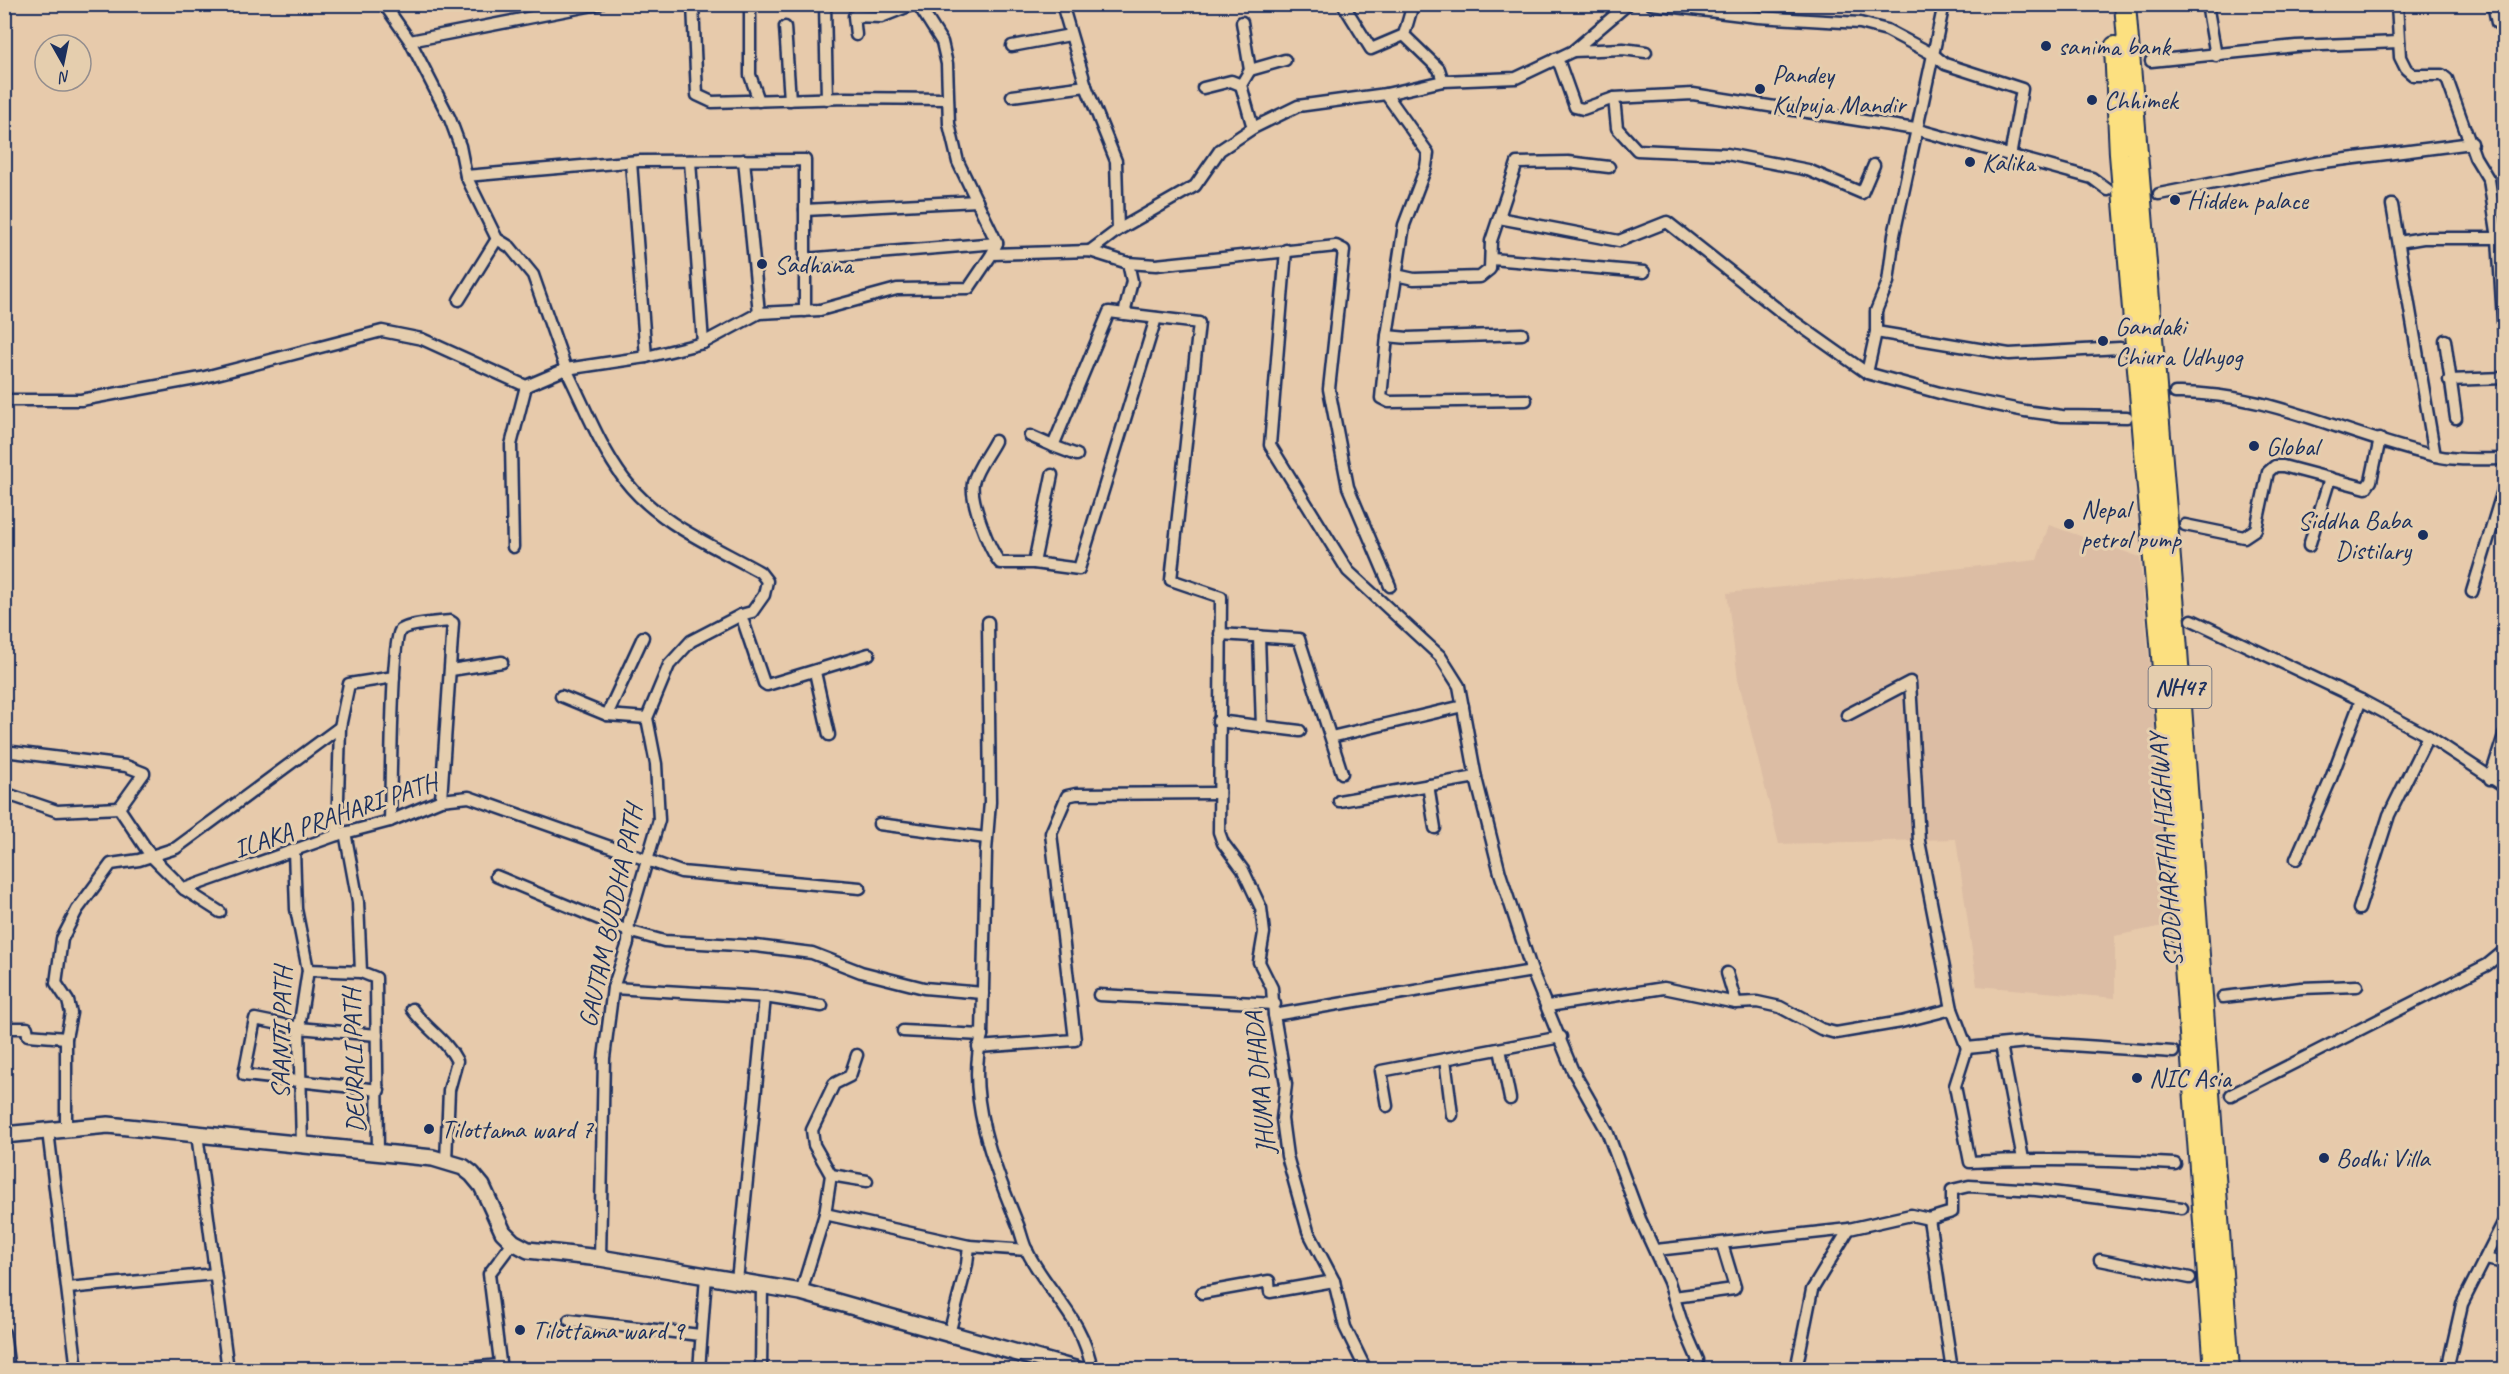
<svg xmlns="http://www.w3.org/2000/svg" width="2509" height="1374" viewBox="0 0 2509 1374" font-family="Caveat,sans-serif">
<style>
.built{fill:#dcbda4}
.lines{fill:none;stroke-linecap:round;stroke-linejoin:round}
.street-casing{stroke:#1b2f5e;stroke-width:15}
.secondary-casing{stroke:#1b2f5e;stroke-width:20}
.highway-casing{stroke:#1b2f5e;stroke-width:24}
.street{stroke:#e5ceae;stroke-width:10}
.secondary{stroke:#e5ceae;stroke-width:15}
.highway{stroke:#fce080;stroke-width:20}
.poi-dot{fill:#1b2f5e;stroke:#e5ceae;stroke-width:2}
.labels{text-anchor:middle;stroke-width:6;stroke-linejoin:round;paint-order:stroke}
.shield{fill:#e5ceae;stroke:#585f76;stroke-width:1.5}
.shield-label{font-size:24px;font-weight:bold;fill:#1b2f5e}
.poi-label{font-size:26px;fill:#1b2f5e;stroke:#e5ceae;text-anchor:start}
.street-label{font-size:26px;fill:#1b2f5e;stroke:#e5ceae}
</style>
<rect width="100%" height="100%" fill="#e7caab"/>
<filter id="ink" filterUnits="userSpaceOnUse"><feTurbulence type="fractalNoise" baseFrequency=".0167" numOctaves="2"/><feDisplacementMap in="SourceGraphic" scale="12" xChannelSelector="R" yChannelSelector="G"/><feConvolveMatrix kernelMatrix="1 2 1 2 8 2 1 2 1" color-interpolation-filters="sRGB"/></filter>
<g filter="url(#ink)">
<polygon class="built" points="2049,525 2140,557 2172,924 2115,936 2115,998 1977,986 1956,839 1779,844 1738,679 1727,593 2037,560"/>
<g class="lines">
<defs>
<g id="street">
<polyline points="384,4 410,41 450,119 460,146 466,176 497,239 510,247 533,275 566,369 646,357 703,343 759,313 820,310 897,289 969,288 992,254 1090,251 1128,263 1156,265 1336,246 1344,250 1329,389 1348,487 1390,586"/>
<polyline points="693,4 697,95 712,102 846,98 947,99"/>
<polyline points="750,4 750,75 759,101"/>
<polyline points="825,4 827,99"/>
<polyline points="918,4 942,42 947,64 949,124 958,162 997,243 992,254"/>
<polyline points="1062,4 1086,86 1116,161 1118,230"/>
<polyline points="1343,4 1371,49 1404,35"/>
<polyline points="1413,4 1404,35 1439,69 1443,81"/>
<polyline points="1651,4 1758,17 1860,23 1887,30 1934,55 1945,64 2022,89 2010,157"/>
<polyline points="2207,4 2216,56"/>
<polyline points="2397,4 2400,57 2406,69 2413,75 2442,75 2447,79 2475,157 2489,180 2498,238 2504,337"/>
<polyline points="2493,4 2497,23"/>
<polyline points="1242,22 1250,70 1241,85 1253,128"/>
<polyline points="785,27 790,100"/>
<polyline points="856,35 854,16 881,17 914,4"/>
<polyline points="410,41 599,4"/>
<polyline points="1012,46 1070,35"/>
<polyline points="1573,51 1623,49 1646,52"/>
<polyline points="1555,59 1560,65 1575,107 1583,109 1614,98 1693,94 1915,129 2092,178 2108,190"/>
<polyline points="2151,61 2296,46 2399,42"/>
<polyline points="1250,70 1285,60"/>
<polyline points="1203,88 1231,81 1241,85"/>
<polyline points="1386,94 1428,153 1426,167 1404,225 1387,336 1381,398 1389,402 1526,400"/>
<polyline points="1012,96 1086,86"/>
<polyline points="1614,98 1617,128 1637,150 1727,154 1808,170 1862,193 1874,165"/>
<polyline points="744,160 759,313"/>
<polyline points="690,161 703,343"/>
<polyline points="631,162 646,357"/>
<polyline points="466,176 639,161 805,160 805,311"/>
<polyline points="2159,194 2316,163 2472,143"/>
<polyline points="2392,205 2435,456"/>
<polyline points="805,210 977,201"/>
<polyline points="1499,218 1619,241 1667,222 1785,315 1867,373 1947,395 2025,411 2062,416 2127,417"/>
<polyline points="2399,242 2423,238 2498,238"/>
<polyline points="1286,250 1270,445 1348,571 1440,656 1459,686 1476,778 1500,873 1532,971 1572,1069 1607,1131 1640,1219 1669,1282 1682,1323 1698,1360 1695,1370"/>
<polyline points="1090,251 1118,230 1195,186 1220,150 1253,128 1298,106 1386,94 1443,81 1516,78 1573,51 1628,4"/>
<polyline points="805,259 997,243"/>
<polyline points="1492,259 1644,272"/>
<polyline points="1396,275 1414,279 1480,277 1490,269 1491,241 1517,163 1568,162 1609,167"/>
<polyline points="459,300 497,239"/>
<polyline points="1124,314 1132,281 1128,263"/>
<polyline points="1876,332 2009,354 2120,348"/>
<polyline points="1387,336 1408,338 1522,334"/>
<polyline points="2445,340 2456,418"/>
<polyline points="1867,373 1876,332 1876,311 1888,282 1894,235 1944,4"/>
<polyline points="2449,380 2504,378"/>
<path d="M2175 393C2267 391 2348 437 2436 456 2458 461 2482 459 2504 459"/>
<path d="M4 400H81L201 378 382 331 422 339 526 386 566 369C584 405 600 447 624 479 657 523 714 546 760 572L767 581 764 595 752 612 741 615 691 641 669 665 647 718 656 764 659 820 629 922 628 943 613 988 604 1058 600 1258"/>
<polyline points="1030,436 1053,446 1109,312 1199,323 1171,580 1221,597 1219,832 1223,843 1243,870 1261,908 1264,933 1259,962 1272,988 1274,1015 1286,1084 1282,1119 1287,1156 1308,1231 1334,1281 1345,1327 1366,1370"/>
<path d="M995 441C989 453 976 469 973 483 970 501 989 549 1000 563H1034"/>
<polyline points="1053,446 1077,455"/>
<polyline points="1052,475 1034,563 1079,569 1156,318"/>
<polyline points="2185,525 2244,537 2256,529 2268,472 2275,466 2283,466 2366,488 2371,481 2380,439"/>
<polyline points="2309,546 2330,478"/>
<polyline points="513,547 511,445 526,386"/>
<polyline points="2472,592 2504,487"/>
<polyline points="741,615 764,683 767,685 869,654"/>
<polyline points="2192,620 2361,700 2428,736 2504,786"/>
<path d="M988 622 990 802 986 851 982 1035C965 1097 995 1168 1018 1225 1021 1233 1023 1243 1027 1251 1049 1295 1083 1317 1092 1370"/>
<polyline points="1220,634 1299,639 1342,773"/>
<polyline points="1259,636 1262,727"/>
<polyline points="451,670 502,662"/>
<polyline points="815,672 829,735"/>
<polyline points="561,696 607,715 647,718"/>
<polyline points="607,715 643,637"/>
<polyline points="1847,715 1910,682 1919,841 1952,1009 1967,1048 2027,1042 2173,1052"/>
<polyline points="1218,721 1300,731"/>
<polyline points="1331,737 1463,706"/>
<polyline points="4,751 126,766 144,773 119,808 151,856 184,889 337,835 390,821 441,800 469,797 681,872 860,888"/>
<polyline points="2490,779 2504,735"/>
<polyline points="1428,785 1435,828"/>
<polyline points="7,794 57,811 119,808"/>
<polyline points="1339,801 1476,777"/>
<path d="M390 821C391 794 391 644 400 631 405 624 440 622 450 621L453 623 441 800"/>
<polyline points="879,824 986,838"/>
<polyline points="345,832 358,902 361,972 376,978 378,1153"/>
<polyline points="337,835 340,727 349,684 394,677"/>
<polyline points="294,850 296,909 308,970 299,1028 302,1145"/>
<polyline points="2296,859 2330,781 2361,700"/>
<polyline points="496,876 628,931 664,941 756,946 812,953 861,972 924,988 983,993"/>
<polyline points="184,889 220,912"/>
<polyline points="2359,909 2389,815 2428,736"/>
<polyline points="308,970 361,972"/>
<polyline points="1727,973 1736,1003"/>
<polyline points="613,988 765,997 822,1006"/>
<polyline points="1099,995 1275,1004"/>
<polyline points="2223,997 2301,988 2357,986"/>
<polyline points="1548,1006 1664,988 1736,1003 1757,1002 1780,1007 1821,1029 1836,1033 1901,1022 1952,1009"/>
<path d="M412 1009C426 1029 446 1039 457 1061L449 1090 446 1161"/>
<polyline points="1274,1015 1532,971"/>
<polyline points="4,1028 27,1028 28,1035 66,1038"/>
<polyline points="903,1031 982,1035"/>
<polyline points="377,1035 299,1028 255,1019 244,1075 379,1090"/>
<polyline points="2001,1045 2023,1159"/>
<polyline points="978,1047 1075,1040 1051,833 1067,796 1076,794 1219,793"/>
<path d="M1967 1048 1955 1086 1970 1162C2039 1158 2106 1160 2175 1164"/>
<polyline points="1500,1049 1510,1099"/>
<polyline points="1445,1059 1452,1115"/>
<polyline points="2231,1095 2487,965 2504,951"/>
<polyline points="1387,1106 1381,1071 1561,1037"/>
<polyline points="66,1129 66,1038 71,1013 68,1001 56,983 62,939 77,910 111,864 139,860 176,848 340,727"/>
<polyline points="48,1131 77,1370"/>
<polyline points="197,1134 228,1370"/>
<polyline points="831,1175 867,1181"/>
<polyline points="825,1214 969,1246"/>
<polyline points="1929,1219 1952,1370"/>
<polyline points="1656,1250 1849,1229 1911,1215 1929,1219 1952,1212 1952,1190 1969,1186 2036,1190 2182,1208"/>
<polyline points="2486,1259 2504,1263"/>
<polyline points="2100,1260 2190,1278"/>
<polyline points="737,1281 765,997"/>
<polyline points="68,1288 215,1274"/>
<polyline points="801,1292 825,1214 831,1175 814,1145 812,1130 834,1084 850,1076 857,1055"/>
<polyline points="1202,1293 1269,1281 1270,1292 1334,1281"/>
<polyline points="1674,1297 1734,1289 1735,1287 1722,1244"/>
<polyline points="569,1320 700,1335"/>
<polyline points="4,1333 9,1370"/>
<polyline points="949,1334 967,1264 969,1246 1027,1250"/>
<polyline points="447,1370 500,1365"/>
<polyline points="501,1370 489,1274 513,1242"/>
<polyline points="699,1370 706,1276"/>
<polyline points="761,1370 762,1286"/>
<polyline points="1796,1370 1812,1290 1849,1229"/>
<polyline points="2447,1370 2462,1304 2504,1221"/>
</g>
<polyline id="secondary" points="4,1135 108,1125 433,1158 463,1167 472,1174 482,1186 503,1232 513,1242 528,1250 600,1258 801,1292 1078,1370"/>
<g id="highway">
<polyline points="2125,4 2174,609 2229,1370"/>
<polyline points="2115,47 2120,154 2161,643 2215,1370"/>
</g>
</defs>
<use href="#street" class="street-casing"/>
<use href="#secondary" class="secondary-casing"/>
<use href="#highway" class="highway-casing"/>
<use href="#street" class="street"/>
<use href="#secondary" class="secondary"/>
<use href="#highway" class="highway"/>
</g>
</g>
<g class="poi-dot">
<circle cx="2046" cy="46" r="6"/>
<circle cx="1760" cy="89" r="6"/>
<circle cx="2092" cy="100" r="6"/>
<circle cx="1970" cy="162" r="6"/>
<circle cx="2175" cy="200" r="6"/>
<circle cx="762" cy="264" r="6"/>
<circle cx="2103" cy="341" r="6"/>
<circle cx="2254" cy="446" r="6"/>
<circle cx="2069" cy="524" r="6"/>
<circle cx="2423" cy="535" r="6"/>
<circle cx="2137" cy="1078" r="6"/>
<circle cx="429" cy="1129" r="6"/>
<circle cx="2324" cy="1158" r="6"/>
<circle cx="520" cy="1330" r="6"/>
</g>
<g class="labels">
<rect class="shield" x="2148.5" y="666" width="63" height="42" rx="4.5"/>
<g class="shield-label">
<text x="2180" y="695">NH47</text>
</g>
<g class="poi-label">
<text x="2058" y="55">sanima bank</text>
<text x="1772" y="83">Pandey<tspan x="1772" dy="30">Kulpuja Mandir</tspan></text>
<text x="2104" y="109">Chhimek</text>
<text x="1982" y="171">Kalika</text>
<text x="2187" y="209">Hidden palace</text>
<text x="774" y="273">Sadhana</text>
<text x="2115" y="335">Gandaki<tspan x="2115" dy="30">Chiura Udhyog</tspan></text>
<text x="2266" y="455">Global</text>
<text x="2081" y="518">Nepal<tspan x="2081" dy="30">petrol pump</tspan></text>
<text x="2411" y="529" text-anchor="end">Siddha Baba<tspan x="2411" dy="30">Distilary</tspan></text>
<text x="2149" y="1087">NIC Asia</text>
<text x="441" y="1138">Tilottama ward 7</text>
<text x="2336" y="1167">Bodhi Villa</text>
<text x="532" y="1339">Tilottama ward 9</text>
</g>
<g class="street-label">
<text transform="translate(335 815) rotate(-19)" y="9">ILAKA PRAHARI PATH</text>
<text transform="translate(2165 850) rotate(-94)" y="9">SIDDHARTHA HIGHWAY</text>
<text transform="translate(610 916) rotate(-78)" y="9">GAUTAM BUDDHA PATH</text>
<text transform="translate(281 1033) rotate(-89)" y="9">SAANTI PATH</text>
<text transform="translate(353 1061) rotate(-92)" y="9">DEURALI PATH</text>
<text transform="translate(1259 1083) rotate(-95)" y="9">JHUMA DHADA</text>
</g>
</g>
<rect width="2509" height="1374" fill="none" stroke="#e5ceae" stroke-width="24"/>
<rect x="12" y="12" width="2485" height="1350" fill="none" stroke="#1b2f5e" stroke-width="2" filter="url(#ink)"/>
<g transform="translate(63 63) rotate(171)"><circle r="28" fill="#e5ceae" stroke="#948e8e" stroke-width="1.5"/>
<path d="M0-4.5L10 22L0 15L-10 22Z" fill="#1b2f5e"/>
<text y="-9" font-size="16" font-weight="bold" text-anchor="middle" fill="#1b2f5e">N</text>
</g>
</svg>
